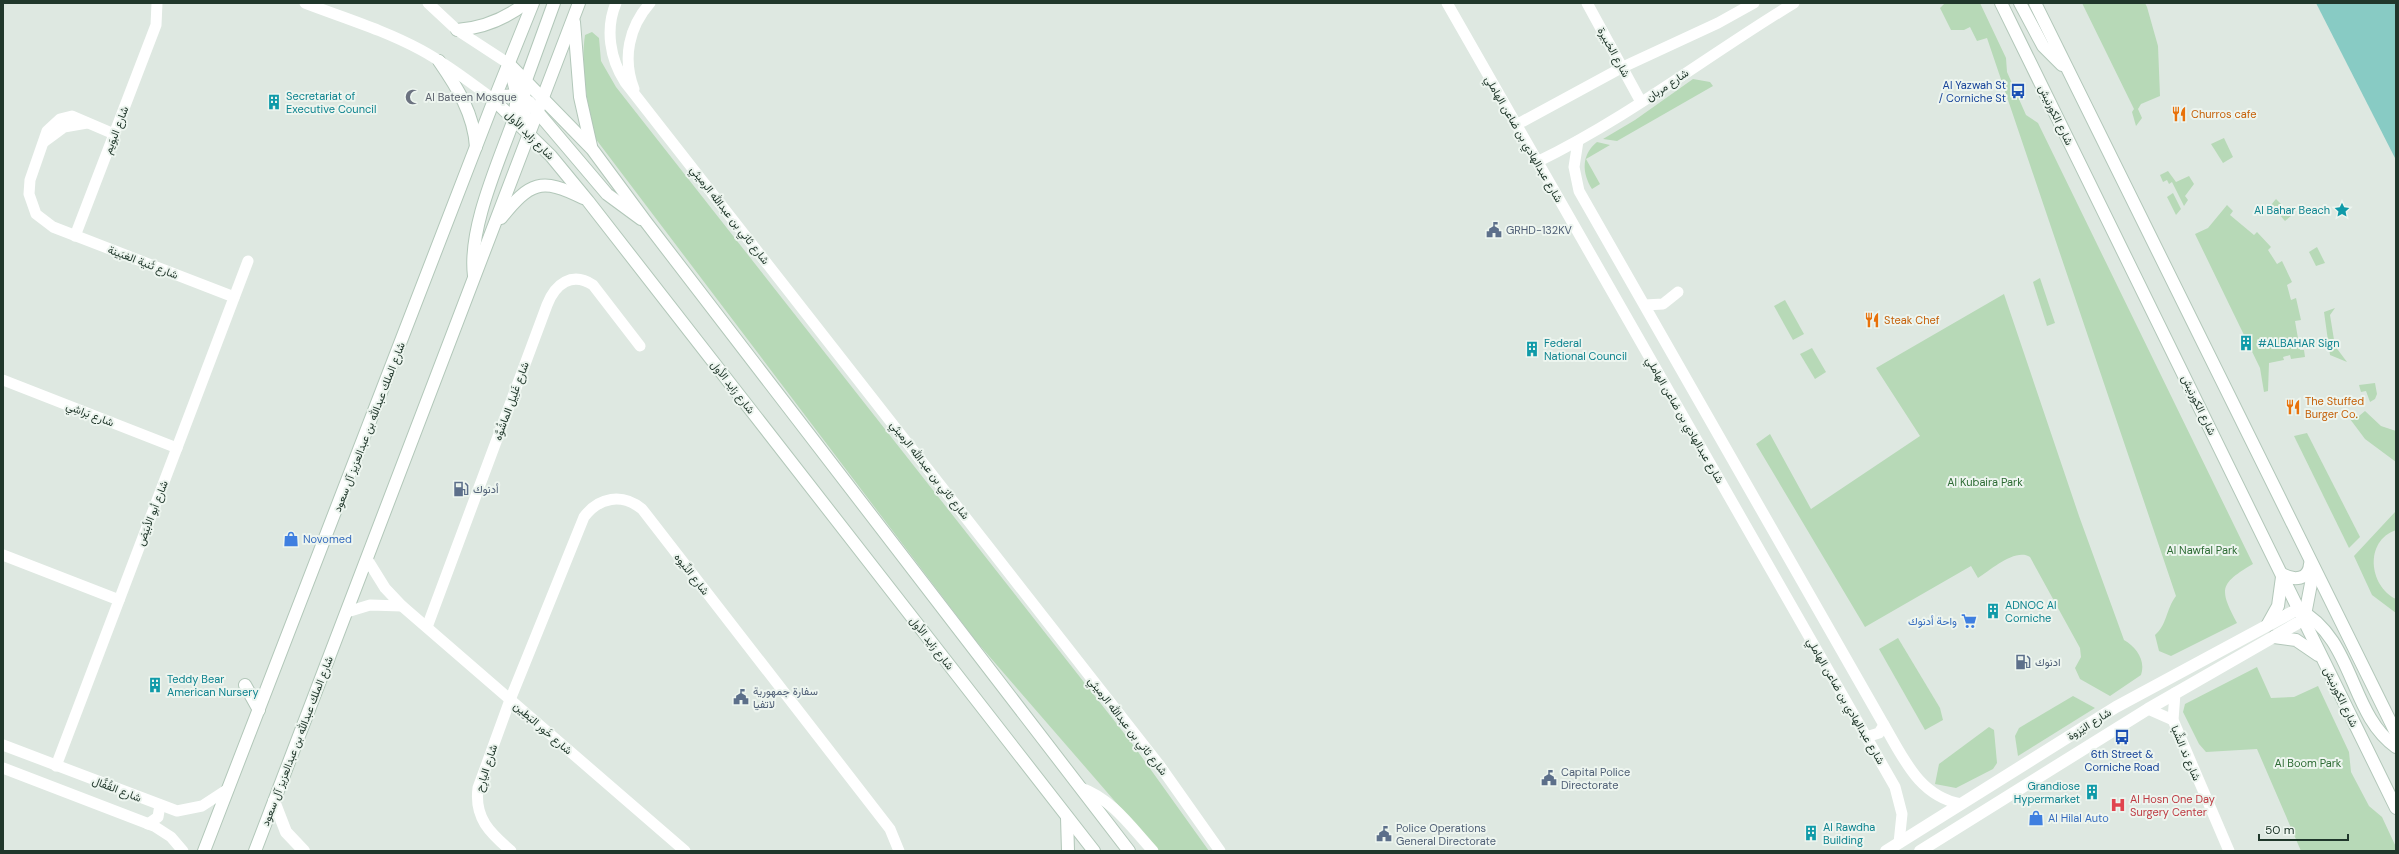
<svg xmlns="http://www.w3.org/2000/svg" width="2399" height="854" viewBox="0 0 2399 854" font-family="'DM Sans',Vazirmatn,sans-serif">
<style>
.green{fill:#b7d9b7}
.water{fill:#88cbc4}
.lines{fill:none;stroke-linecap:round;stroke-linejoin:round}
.secondary-casing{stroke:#b2c7b9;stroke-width:14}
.minor{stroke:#fff;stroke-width:11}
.tertiary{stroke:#fff;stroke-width:12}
.secondary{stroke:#fff;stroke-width:12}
.labels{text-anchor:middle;stroke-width:4;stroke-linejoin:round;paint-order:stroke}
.street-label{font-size:11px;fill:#20372b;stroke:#edf5ef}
.transit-label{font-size:11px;fill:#164399;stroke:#edf5ef;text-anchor:end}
.culture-label{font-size:11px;fill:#0d838f;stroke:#edf5ef;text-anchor:start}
.worship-label{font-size:11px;fill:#5b616d;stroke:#edf5ef;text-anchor:start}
.food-label{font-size:11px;fill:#c56008;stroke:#edf5ef;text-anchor:start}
.service-label{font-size:11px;fill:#4e5e75;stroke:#edf5ef;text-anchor:start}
.park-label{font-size:11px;fill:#2d6b34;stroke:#edf5ef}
.shop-label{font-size:11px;fill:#366cbe;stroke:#edf5ef;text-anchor:start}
.health-label{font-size:11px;fill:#be3a42;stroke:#edf5ef;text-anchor:start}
</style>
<rect width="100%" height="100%" fill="#dee8e1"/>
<g class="green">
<path d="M1945 3H1980L2006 58 2007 72 2026 115 2038 123 2253 564C2219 584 2219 589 2237 623L2171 656 2159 651 2155 635C2167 625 2166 609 2176 596L1987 38 1977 41 1970 27 1964 30H1951L1940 8Z"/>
<polygon points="2082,3 2145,3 2147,7 2158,46 2160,96 2141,104 2138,109 2142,118 2136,126 2132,112 2134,109"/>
<path d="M592 32 599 38 601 61 616 87 1131 742 1209 851H1158L976 641 595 138C588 105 580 69 585 35Z"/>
<polygon points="1693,79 1710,82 1713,86 1617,141 1603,139 1635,120"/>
<polygon points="2224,138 2233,157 2223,163 2211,144"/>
<path d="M1597 142 1610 145 1586 159 1600 184 1592 189C1582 173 1581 155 1597 142Z"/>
<polygon points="2168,171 2176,182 2189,176 2194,184 2185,196 2188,200 2184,206 2172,182 2169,184 2167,180 2163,182 2160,175"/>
<polygon points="2173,193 2181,209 2176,215 2167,197"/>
<polygon points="2276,199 2292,215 2285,221 2271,205"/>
<polygon points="2227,205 2233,211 2230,215 2254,235 2257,232 2271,247 2268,250 2277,264 2282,261 2292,282 2287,285 2291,300 2296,298 2301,320 2295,321 2300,350 2304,350 2305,357 2291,359 2290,355 2283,357 2284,360 2269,363 2268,391 2264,392 2260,368 2195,234 2208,228"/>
<polygon points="2317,247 2325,263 2316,266 2309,252"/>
<polygon points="2040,278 2055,323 2047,326 2033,282"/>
<path d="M2004 294 2079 516 2124 640C2136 647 2146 660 2141 675L2110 696 2080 679 2075 668 2081 657 2080 648 2030 557C2015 548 1991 570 1978 578L1971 566 1865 627 1756 444 1770 434 1811 509 1920 436 1876 368Z"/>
<polygon points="1785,300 1804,334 1793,340 1774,306"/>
<polygon points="2335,308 2330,315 2335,346 2347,362 2330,355 2324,312"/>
<polygon points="1812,348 1826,372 1815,379 1800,354"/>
<polygon points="2375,383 2377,394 2375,399 2370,402 2366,391 2361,392 2359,385"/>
<polygon points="2365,411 2381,426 2396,431 2396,462 2365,439 2347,415 2359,416"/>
<polygon points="2307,433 2360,537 2349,548 2294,436"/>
<path d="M2395 512 2396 530C2364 541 2369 586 2396 599V613L2372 595 2354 556Z"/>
<polygon points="1898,638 1940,708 1943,720 1925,730 1879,649"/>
<polygon points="2257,667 2271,698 2294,697 2318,686 2349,752 2351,772 2369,806 2382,817 2396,847 2396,851 2301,851 2257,749 2206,752 2199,744 2183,712 2185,704"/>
<polygon points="2073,696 2095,708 2018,756 2015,736 2019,728"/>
<polygon points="1989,727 1994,730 1997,763 1993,769 1956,788 1935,784 1939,764"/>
</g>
<polygon class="water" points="2316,3 2396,3 2396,160"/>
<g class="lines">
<defs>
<g id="secondary">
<polyline points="2001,3 2396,808"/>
<polyline points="2020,3 2043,46 2062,65"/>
<polyline points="2035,3 2396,733"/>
<polyline points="574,22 580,97 591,146"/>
<path d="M457 30C483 28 505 19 526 3"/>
<path d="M439 61C457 87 474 114 476 147"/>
<polyline points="509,64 592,149 646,222 1129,851"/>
<polyline points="494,100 551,156 588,201 1094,851"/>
<path d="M494 100C506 93 517 94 529 102L607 194 641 219"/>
<polyline points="530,134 523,107 526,80 554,3"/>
<path d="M501 218C530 182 541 177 583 198"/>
<path d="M474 276C468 229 498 164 514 119L517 96 509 64"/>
<path d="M2282 574C2294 581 2309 580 2310 564"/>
<path d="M2298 609C2355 639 2349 714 2396 747"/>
<polyline points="2304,620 2314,568"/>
<polyline points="2268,624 2278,606 2282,577"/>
<polyline points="2274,637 2296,640 2318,655"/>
<polyline points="245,685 259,710"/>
<polyline points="1067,817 1068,851"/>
<polyline points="204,851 494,100 533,3"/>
<polyline points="255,851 579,3"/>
</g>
</defs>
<use href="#secondary" class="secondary-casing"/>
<g class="minor">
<path d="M305 3C344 18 384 30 421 50 447 64 470 82 494 100"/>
<polyline points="428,3 457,30 509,64"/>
<path d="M616 3C605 29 610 59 625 82L1160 766 1220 851"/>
<polyline points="1447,3 1895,787 1902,814 1899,843"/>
<polyline points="1587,3 1641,102"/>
<path d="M634 89C622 58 629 27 650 3"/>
<polyline points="1516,125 1623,67 1718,23 1754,3"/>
<polyline points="114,134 72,116 60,119 47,131 30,180 29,194 36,214 53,227 234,297"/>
<polyline points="45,141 64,127 87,123"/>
<path d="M1578 141 1574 167 1579 191 1884 725C1904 759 1919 796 1961 804"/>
<path d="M1537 162C1628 118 1708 55 1794 3"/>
<polyline points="75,236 156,25 157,3"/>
<polyline points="1645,305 1663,304 1678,292"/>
<polyline points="3,380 177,448"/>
<polyline points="3,555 119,600"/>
<polyline points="367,559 385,588 402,606 685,851"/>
<polyline points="347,612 370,605 402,606"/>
<path d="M427 627 547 305C555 284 572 271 593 285L640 346"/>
<polyline points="2175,693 2173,720 2229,851"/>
<polyline points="2148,709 2173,720"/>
<polyline points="1866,737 1879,733 1884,725"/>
<polyline points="3,745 177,811 202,806 228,789"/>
<polyline points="56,766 248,261"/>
<polyline points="3,768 154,826 171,837 183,851"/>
<path d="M1081 788C1112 799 1131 827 1153 851"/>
<polyline points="148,824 158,817 160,805"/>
<path d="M511 851C490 833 474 818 478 788L510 700 584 517C599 497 622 493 642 509L890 829 899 851"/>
</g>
<g class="tertiary">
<polyline points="274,801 286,832 304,851"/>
<polyline points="1886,851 2116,707 2298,609"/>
<polyline points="1920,851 2148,709 2303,620"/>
</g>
<use href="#secondary" class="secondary"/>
</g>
<defs>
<symbol id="bus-bare" viewBox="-9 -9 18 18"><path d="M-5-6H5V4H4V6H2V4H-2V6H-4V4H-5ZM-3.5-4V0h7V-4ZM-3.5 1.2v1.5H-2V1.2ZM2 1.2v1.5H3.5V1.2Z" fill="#1a4fb4" stroke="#edf5ef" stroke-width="2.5" paint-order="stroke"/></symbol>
<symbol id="mosque-bare" viewBox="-9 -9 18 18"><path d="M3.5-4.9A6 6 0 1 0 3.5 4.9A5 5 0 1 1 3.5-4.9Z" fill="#6b7280" stroke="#edf5ef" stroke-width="2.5" paint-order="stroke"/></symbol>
<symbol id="building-bare" viewBox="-9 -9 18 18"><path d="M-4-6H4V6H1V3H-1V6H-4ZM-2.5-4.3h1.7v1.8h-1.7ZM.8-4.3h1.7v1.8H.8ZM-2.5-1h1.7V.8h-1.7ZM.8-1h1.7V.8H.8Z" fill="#0f9aa8" stroke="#edf5ef" stroke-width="2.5" paint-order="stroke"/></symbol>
<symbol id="restaurant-bare" viewBox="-9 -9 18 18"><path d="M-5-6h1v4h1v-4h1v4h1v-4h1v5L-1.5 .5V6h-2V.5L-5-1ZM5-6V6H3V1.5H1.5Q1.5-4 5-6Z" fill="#e8710a" stroke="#edf5ef" stroke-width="2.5" paint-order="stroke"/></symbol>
<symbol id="sight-bare" viewBox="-9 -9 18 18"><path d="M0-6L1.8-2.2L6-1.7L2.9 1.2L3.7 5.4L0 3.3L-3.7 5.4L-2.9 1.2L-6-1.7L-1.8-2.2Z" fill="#0f9aa8" stroke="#edf5ef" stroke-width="2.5" paint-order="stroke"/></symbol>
<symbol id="civic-bare" viewBox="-9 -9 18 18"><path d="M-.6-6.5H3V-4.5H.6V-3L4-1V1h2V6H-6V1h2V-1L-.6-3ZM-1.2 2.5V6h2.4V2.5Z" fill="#5c6f8a" stroke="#edf5ef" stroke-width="2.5" paint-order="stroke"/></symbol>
<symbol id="fuel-bare" viewBox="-9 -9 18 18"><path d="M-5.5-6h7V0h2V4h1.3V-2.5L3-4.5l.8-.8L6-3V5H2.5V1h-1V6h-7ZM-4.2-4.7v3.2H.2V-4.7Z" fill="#5c6f8a" stroke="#edf5ef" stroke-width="2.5" paint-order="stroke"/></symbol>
<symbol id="shop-bare" viewBox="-9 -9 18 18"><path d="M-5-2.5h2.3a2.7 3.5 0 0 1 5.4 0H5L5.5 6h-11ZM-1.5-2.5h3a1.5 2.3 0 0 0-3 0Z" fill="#3f7fe0" stroke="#edf5ef" stroke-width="2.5" paint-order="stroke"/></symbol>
<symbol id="supermarket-bare" viewBox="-9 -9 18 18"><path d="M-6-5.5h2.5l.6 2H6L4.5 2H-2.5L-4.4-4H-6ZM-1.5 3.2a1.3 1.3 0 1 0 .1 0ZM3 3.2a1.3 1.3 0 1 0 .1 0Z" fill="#3f7fe0" stroke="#edf5ef" stroke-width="2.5" paint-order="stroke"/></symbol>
<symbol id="hospital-bare" viewBox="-9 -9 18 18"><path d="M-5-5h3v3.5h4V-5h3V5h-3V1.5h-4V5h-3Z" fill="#e0444e" stroke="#edf5ef" stroke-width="2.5" paint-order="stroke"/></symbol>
</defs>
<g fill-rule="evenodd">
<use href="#bus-bare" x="2007" y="80" width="22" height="22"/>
<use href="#mosque-bare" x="402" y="86" width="22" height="22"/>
<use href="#building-bare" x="263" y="91" width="22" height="22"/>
<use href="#restaurant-bare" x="2168" y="103" width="22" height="22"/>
<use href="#sight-bare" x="2331" y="199" width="22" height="22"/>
<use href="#civic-bare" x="1483" y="219" width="22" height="22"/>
<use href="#restaurant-bare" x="1861" y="309" width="22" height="22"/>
<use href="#building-bare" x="2235" y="332" width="22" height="22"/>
<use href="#building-bare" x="1521" y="338" width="22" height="22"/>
<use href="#restaurant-bare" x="2282" y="396" width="22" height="22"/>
<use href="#fuel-bare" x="450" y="478" width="22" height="22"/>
<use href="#shop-bare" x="280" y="528" width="22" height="22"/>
<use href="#building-bare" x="1982" y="600" width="22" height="22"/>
<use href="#supermarket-bare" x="1958" y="610" width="22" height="22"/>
<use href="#fuel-bare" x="2012" y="651" width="22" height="22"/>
<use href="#building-bare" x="144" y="674" width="22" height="22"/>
<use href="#civic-bare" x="730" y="686" width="22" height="22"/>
<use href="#bus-bare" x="2111" y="726" width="22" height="22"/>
<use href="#civic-bare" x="1538" y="767" width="22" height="22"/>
<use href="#building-bare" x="2081" y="781" width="22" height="22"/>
<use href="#hospital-bare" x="2107" y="794" width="22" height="22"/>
<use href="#shop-bare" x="2025" y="807" width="22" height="22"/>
<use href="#building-bare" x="1800" y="822" width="22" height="22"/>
<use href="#civic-bare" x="1373" y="823" width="22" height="22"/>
</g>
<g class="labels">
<g class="street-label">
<text transform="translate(1614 52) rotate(61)" y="4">شارع الخبيرة</text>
<text transform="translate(1667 85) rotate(-34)" y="4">شارع مربان</text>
<text transform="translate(2056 115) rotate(64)" y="4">شارع الكورنيش</text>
<text transform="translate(116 130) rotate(-69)" y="4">شارع البوَيم</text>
<text transform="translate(530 135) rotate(45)" y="4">شارع زايد الأول</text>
<text transform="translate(1524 139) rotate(60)" y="4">شارع عبدالهادي بن ضاعن الهاملي</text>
<text transform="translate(730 215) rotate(52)" y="4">شارع ثاني بن عبدالله الرميثي</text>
<text transform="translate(143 262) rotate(21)" y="4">شارع ثَنية الغبَينة</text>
<text transform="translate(733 387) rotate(52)" y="4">شارع زايد الأول</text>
<text transform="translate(511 401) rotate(-70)" y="4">شارع غَلِيل الماشُوَّه</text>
<text transform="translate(2199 405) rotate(64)" y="4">شارع الكورنيش</text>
<text transform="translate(90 414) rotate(21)" y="4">شارع بَراشِي</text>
<text transform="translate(1685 420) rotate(60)" y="4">شارع عبدالهادي بن ضاعن الهاملي</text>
<text transform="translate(369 427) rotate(-69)" y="4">شارع الملك عبدالله بن عبدالعزيز آل سعود</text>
<text transform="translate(930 470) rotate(52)" y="4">شارع ثاني بن عبدالله الرميثي</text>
<text transform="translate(152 513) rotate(-69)" y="4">شارع أبو الأبيَض</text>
<text transform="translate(692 574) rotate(52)" y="4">شارع النِّيوه</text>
<text transform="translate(932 643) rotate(52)" y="4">شارع زايد الأول</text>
<text transform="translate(2341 697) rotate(64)" y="4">شارع الكورنيش</text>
<text transform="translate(1846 701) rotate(60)" y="4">شارع عبدالهادي بن ضاعن الهاملي</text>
<text transform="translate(2089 724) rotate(-32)" y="4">شارع اليَزوة</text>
<text transform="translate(1128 726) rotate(52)" y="4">شارع ثاني بن عبدالله الرميثي</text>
<text transform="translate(543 728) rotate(41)" y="4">شارع خَور البَطِين</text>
<text transform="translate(297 741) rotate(-69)" y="4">شارع الملك عبدالله بن عبدالعزيز آل سعود</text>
<text transform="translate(2186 753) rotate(67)" y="4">شارع ند الشِّبا</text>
<text transform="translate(486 768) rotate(-72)" y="4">شارع اليارِح</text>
<text transform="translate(117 789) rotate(21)" y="4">شارع القُفَّال</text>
</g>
<g class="transit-label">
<text x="2006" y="89">Al Yazwah St<tspan x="2006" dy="13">/ Corniche St</tspan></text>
<text x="2122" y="758" text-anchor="middle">6th Street &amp;<tspan x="2122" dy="13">Corniche Road</tspan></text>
</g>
<g class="culture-label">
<text x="286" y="100">Secretariat of<tspan x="286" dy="13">Executive Council</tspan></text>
<text x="2330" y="214" text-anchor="end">Al Bahar Beach</text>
<text x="1544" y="347">Federal<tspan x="1544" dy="13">National Council</tspan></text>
<text x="2258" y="347">#ALBAHAR Sign</text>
<text x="2005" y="609">ADNOC Al<tspan x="2005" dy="13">Corniche</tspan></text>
<text x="167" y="683">Teddy Bear<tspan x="167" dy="13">American Nursery</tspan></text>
<text x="2080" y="790" text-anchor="end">Grandiose<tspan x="2080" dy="13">Hypermarket</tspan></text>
<text x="1823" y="831">Al Rawdha<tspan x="1823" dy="13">Building</tspan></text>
</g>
<g class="worship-label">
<text x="425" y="101">Al Bateen Mosque</text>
</g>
<g class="food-label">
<text x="2191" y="118">Churros cafe</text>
<text x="1884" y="324">Steak Chef</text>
<text x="2305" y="405">The Stuffed<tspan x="2305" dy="13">Burger Co.</tspan></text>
</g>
<g class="service-label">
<text x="1506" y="234">GRHD-132KV</text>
<text x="473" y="493">أدنوك</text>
<text x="2035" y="666">ادنوك</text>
<text x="753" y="695">سفارة جمهورية<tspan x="753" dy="13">لاتفيا</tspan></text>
<text x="1561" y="776">Capital Police<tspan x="1561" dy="13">Directorate</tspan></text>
<text x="1396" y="832">Police Operations<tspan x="1396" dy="13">General Directorate</tspan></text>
</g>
<g class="park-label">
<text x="1985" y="486">Al Kubaira Park</text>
<text x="2202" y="554">Al Nawfal Park</text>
<text x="2308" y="767">Al Boom Park</text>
</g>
<g class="shop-label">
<text x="303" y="543">Novomed</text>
<text x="1957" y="625" text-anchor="end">واحة أدنوك</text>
<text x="2048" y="822">Al Hilal Auto</text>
</g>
<g class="health-label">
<text x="2130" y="803">Al Hosn One Day<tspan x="2130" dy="13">Surgery Center</tspan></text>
</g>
</g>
<rect width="2399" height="854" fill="none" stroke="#20372b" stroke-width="8"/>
<path d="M2259 834v6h89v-6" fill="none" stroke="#20372b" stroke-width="2"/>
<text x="2265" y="834" font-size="12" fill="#20372b" stroke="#edf5ef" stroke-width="3" paint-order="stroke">50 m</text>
</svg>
